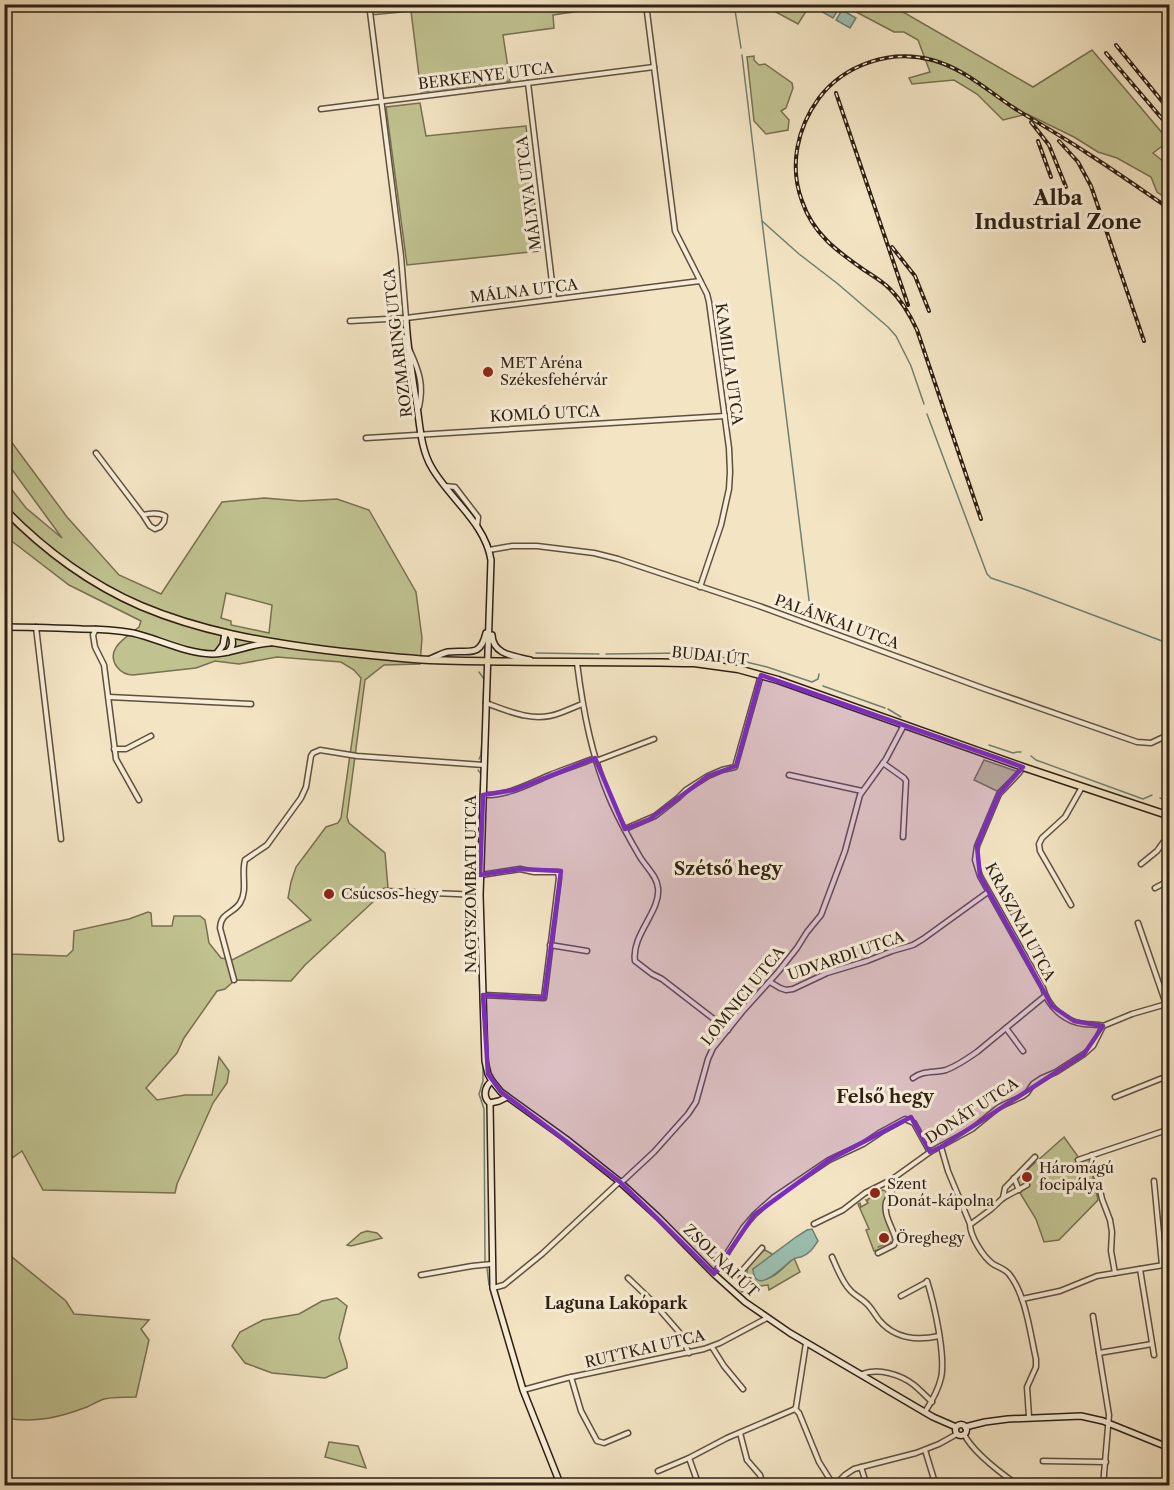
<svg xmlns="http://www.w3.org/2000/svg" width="1174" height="1490" viewBox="0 0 1174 1490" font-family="'Libre Caslon Text',serif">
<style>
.green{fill:#c0c290;stroke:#777051;stroke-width:1.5;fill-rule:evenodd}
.water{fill:#9bbfb0;stroke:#6f7f71;stroke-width:1.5}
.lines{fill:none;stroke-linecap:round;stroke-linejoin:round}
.stream{stroke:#6f7f71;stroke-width:1.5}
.street-casing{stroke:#5f503e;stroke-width:7}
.secondary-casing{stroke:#2e1f12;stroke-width:8}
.primary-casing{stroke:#2e1f12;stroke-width:9}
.street{stroke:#f7edd8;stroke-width:4}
.secondary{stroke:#f7edd8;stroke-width:5}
.primary{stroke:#f3e4c3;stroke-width:6}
.rail-casing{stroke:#2e1f12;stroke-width:4}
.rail{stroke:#f7edd8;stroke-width:1.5;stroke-dasharray:4.5;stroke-linecap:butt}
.marked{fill:#7b2cbf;fill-opacity:0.2;stroke:#7b2cbf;stroke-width:4.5;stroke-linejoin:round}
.poi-dot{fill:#8f2418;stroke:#f7edd8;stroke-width:2}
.labels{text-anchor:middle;stroke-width:6;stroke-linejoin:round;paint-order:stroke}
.street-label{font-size:15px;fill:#2e1f12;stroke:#f7edd8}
.poi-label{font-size:15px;fill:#2e1f12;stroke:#f7edd8;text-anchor:start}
.neighbourhood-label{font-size:16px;font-weight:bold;fill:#2e1f12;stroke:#f7edd8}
.quarter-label{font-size:18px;font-weight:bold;fill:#2e1f12;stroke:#f7edd8}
.district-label{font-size:21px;font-weight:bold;fill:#2e1f12;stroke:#f7edd8}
</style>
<rect width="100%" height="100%" fill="#f3e4c3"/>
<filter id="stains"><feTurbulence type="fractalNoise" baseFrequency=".00333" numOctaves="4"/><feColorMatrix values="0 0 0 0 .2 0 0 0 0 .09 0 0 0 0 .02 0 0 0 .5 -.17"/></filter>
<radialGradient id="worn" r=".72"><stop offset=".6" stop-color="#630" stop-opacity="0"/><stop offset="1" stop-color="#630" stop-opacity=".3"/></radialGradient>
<g class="green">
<polygon points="448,4 586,4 587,10 553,15 554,28 503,35 510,81 421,92 411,11 372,15 371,5 410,5 411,9"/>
<polygon points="763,5 810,5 798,24"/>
<polygon points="843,5 891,5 1033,87 1092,50 1169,141 1153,153 1169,166 1169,200 1157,192 1151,177 1117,158 1098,152 1074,137 1027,114 1003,120 977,94 954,80 912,84 909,78 930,72 918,40 904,32 894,32"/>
<polygon points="754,56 754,60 759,65 765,64 792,83 793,88 786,108 781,111 789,120 788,130 766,134 754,121 747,57"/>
<polygon points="420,103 426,136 526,126 540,251 407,265 386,107"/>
<path d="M4 432 67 517 119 575 161 594 222 502 264 498 301 501 337 499 369 510 416 592 422 638 420 664 384 665 365 680 347 817 349 823 385 853 388 888 305 965 291 981 235 980 225 989 217 991 184 1038 177 1053 146 1088 157 1100 185 1095H212L219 1057 229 1071 227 1083 213 1103 177 1184 175 1193 43 1190 22 1151 5 1163 4 998 7 994 8 959 5 954V943H6L10 954 67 956 73 950 74 931 129 919 148 912 151 913 152 926H172L174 916H200L205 920 209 943 221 958 232 960 311 920 288 898 291 882 296 867 326 827 338 823 341 818 361 678 354 670 341 662 277 657 239 664 215 661 196 668 133 675C126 675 121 672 117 667 104 649 127 637 139 627L141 621 69 585 5 536V481L26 508 62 538 5 460ZM226 593 272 605 269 633 231 625V621L221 618Z"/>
<polygon points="984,760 1016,771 1017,773 997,791 974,780"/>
<polygon points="1064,1137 1081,1161 1089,1159 1098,1200 1059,1240 1044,1242 1036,1219 1020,1193 1017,1179"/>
<polygon points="882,1190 886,1191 884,1211 894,1237 894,1242 882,1249 874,1251 866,1230 869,1229 858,1204 860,1203 861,1207 868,1203 866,1200 868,1200 868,1199 877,1195"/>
<polygon points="367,1231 377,1233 382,1238 351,1246 347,1245 361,1233"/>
<path d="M5 1242 12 1257 66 1301 74 1314 149 1320 141 1329 149 1340 136 1397C125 1397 114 1397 104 1399 98 1401 92 1405 87 1407 58 1418 35 1423 5 1418Z"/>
<path d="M765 1250 772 1254V1256L753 1269 755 1277C770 1286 783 1267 794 1258L800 1272 769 1290 768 1285 761 1286 758 1285 754 1286 753 1289 749 1285 742 1292 739 1289 742 1285 740 1283 741 1281 738 1278 741 1273 747 1274C746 1265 757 1254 765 1250Z"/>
<polygon points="337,1298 347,1306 339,1338 347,1363 347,1368 325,1378 272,1373 245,1363 232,1346 240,1332 263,1320 299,1314 322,1301"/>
<polygon points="329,1442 358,1446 366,1468 325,1457"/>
</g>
<g class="water">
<polygon points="823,5 833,5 839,8 833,18 819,10"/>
<polygon points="842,10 856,18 850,28 836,20"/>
<path d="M812 1229 818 1241C814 1247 810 1254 801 1257 797 1258 796 1257 792 1260 784 1265 755 1298 753 1269L796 1237 807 1230Z"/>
</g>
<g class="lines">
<g class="stream">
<polyline points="734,4 741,48"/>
<polyline points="742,55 762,221 799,254 838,284 888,327 896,336 911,366 924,404"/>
<polyline points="762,221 811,616"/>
<polyline points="927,414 987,574 991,578 1024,589 1170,644"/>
<polyline points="536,653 599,654"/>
<polyline points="606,654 685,653 715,656 742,661 767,667 812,682 818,679 819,674"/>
<polyline points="479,672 484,679 483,712"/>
<polyline points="823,686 885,708"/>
<polyline points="888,709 901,717"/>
<polyline points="989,745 1013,753 1017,752 1021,752"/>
<polyline points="1031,756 1036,760 1143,799 1152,795"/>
<polyline points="479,759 481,755 483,728"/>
<polyline points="1160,798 1170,802"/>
<polyline points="477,890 481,774 478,770"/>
<polyline points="477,900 480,995"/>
<polyline points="480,999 481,1016"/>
<polyline points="483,1063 483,1081 479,1094 484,1109 485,1261"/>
<polyline points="1091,1162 1098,1197"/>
<polyline points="878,1247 891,1242"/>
<polyline points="487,1268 489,1285"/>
</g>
<defs>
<g id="street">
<polyline points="369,4 401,256 406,318"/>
<polyline points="646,4 675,231 707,294 709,302 729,448 730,472 729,489 721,525 700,587"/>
<polyline points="528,83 554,299"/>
<polyline points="321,109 654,67"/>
<polyline points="350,321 406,318 700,281"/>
<path d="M410 351C419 371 424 385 419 407"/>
<polyline points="366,438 725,416"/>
<path d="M96 453 143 515 150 526 155 529 160 527 164 522 165 516C158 512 151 513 143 515"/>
<polyline points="445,486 455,487 478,517 477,527"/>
<polyline points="489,550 512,546 537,546 594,553 618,559 759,606 985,689 1137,742 1151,743 1170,734"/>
<polyline points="36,627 61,839"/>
<polyline points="96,629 93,635 95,647 104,665 116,759 139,800"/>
<path d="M577 663C583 711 592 759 612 804 620 822 630 840 640 857 646 867 657 876 658 888 661 911 631 935 635 961L652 974 662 979 728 1030"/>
<polyline points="109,697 251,704"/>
<path d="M486 703C510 712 535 723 560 713 568 710 575 707 582 704"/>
<polyline points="114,749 126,749 151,736"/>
<polyline points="596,761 654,739"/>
<polyline points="883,763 904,778 906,781 903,837"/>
<path d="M1023 767 1019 773 999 794 977 846 975 860 980 876 1043 988C1048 1007 1065 1022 1084 1024 1091 1025 1097 1024 1103 1026"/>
<polyline points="789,775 862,791"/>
<path d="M483 795C508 796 528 784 550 775 565 769 580 764 595 758"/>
<polyline points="625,829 655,816 678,798 686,790 708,776 722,770 735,767 761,675"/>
<polyline points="1141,864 1157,851 1170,833"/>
<polyline points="481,875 520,869 534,872 558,872 559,878 544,998 483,995"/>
<polyline points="1155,888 1170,880"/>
<polyline points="385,891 480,895"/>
<polyline points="1071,905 1040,851 1039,844 1042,838 1065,817 1082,787"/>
<polyline points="1138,923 1166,1004"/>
<polyline points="550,945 587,951"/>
<path d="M234 980 220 928C221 912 233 914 240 903 248 890 241 874 245 860L267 845 301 798 306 787 311 756 313 753 320 750 357 756 484 765"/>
<polyline points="770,982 780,988 786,990 793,989 827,973 867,961 892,951 913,945 923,939 988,892"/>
<polyline points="1006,1028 1023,1051"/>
<path d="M913 1078C923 1070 935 1073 946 1070 957 1066 967 1059 977 1052L1045 996"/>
<polyline points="1115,1097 1170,1075"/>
<path d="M941 1147 948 1171 970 1224C970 1236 983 1257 993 1264 998 1267 1005 1269 1009 1274 1026 1295 1030 1333 1036 1359V1367L1027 1387 1029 1417"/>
<polyline points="1092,1155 1102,1199 1110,1220 1112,1232 1111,1251 1115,1273"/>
<polyline points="1078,1160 1170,1129"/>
<polyline points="1014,1178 1019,1190"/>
<polyline points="1154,1181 1162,1265"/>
<polyline points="1003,1198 1005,1188 1035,1157"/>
<polyline points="814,1224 843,1210 865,1193 891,1180 930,1152 972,1129 999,1107 1023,1096 1027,1093 1033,1084 1042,1078 1056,1072 1084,1054 1093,1046 1103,1026 1132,1014 1170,1003"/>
<polyline points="971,1224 990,1210 1003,1198 1027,1185"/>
<path d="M878 1253 894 1245 896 1240C893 1228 883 1215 886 1202 888 1198 891 1194 893 1189L891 1180"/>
<path d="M832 1257C837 1268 842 1282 850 1290 855 1296 863 1299 868 1305 872 1309 875 1315 879 1320 895 1339 916 1341 939 1336"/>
<polyline points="721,1263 734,1273 740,1273 762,1248"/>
<polyline points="1140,1269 1154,1355"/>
<polyline points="714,1274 743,1228 754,1215 773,1198 829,1160 863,1144 881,1132 905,1119 914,1123 930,1152"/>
<polyline points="421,1275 472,1266 492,1264"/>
<polyline points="628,1278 652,1301 679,1332 689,1353"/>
<polyline points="493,1288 504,1285 542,1254 617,1184 624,1180 654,1152 688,1114 696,1102 708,1059 713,1048 742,1012 778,972 797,948 807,932 821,915 845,851 860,795 886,759 904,725"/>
<polyline points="901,1296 927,1282"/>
<polyline points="1022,1299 1060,1291 1097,1276 1170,1264"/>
<polyline points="1093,1316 1109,1415 1103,1486"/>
<polyline points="712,1347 724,1366 743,1389"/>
<polyline points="1099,1353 1152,1344"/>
<path d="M862 1374C878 1368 900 1374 914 1385 920 1390 926 1396 932 1402"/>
<polyline points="571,1377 581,1411 597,1441 604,1443 628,1433"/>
<polyline points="523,1390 567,1378 704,1349 720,1343 767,1318"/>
<polyline points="795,1409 799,1413 819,1462 834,1486"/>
<path d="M925 1412C932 1401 938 1391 941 1378 946 1356 934 1303 927 1281"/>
<polyline points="740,1433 747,1460 760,1475 763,1486"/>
<path d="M964 1434C973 1453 1002 1474 1019 1486"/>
<polyline points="925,1450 936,1486"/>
<polyline points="689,1458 699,1486"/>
<polyline points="1043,1461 1106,1462"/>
<polyline points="861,1467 867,1486"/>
<polyline points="658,1471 689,1458 727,1438 795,1409 796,1407 806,1343"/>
<polyline points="834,1486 845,1475 854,1469 916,1453 939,1444 957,1434"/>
<polyline points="1163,1486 1170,1468"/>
</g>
<g id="secondary">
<path d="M406 318C407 345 412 373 416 400 420 423 420 448 432 468 450 499 485 523 491 560L480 895 485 1061 488 1074 492 1081 501 1092 566 1139 620 1182 658 1217 714 1274 745 1302 790 1333 933 1417 956 1427"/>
<path d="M4 627C30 627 56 628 82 629 99 629 116 630 133 633 159 639 184 653 212 654 231 654 250 644 270 643"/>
<path d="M492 635C493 655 514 656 530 660"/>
<path d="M228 652C234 646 233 641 231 635"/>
<polyline points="217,653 223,645 225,633"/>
<path d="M430 659C436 657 442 653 448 652 468 649 480 659 486 633"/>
<path d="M492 1081C485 1086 482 1097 490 1103L493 1288 523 1390 561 1486"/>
<polyline points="490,1103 499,1101 507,1097"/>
<circle cx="961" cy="1430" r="5.5"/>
<polyline points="965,1427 985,1422 1008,1419 1081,1416 1103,1421 1170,1448"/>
</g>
<path id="primary" d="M4 509C43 549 90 584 141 606 200 631 263 642 326 650 361 654 396 658 430 660 518 663 606 661 694 663L738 669 778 680 1023 767 1170 816"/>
</defs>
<use href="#street" class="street-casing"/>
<use href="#secondary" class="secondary-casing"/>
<use href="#primary" class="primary-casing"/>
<use href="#street" class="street"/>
<use href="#secondary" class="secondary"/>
<use href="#primary" class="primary"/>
<defs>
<g id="rail">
<polyline points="1116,45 1170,111"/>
<polyline points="1106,53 1170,128"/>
<polyline points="836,93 908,305"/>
<polyline points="1031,122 1049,145 1066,187"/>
<polyline points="1038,141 1051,177"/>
<polyline points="1059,141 1078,162 1091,186 1144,341"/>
<polyline points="892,247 915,276 929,311"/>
<path d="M981 519 917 330C910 315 902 301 890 289 882 281 873 276 864 270 837 251 813 234 802 201 789 166 797 128 819 98 845 64 891 49 932 60 963 68 988 91 1014 108 1038 123 1063 137 1087 153 1115 171 1142 190 1170 209"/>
</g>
</defs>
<use href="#rail" class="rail-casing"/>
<use href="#rail" class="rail"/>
</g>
<path class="marked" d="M761 675 1023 767 999 794 977 846 980 876 1052 1006 1074 1021 1103 1026 1084 1054 941 1147 930 1152 911 1117 829 1160 754 1215 714 1274 620 1182 501 1092 488 1074 483 995 544 998 561 871 520 869 480 875 483 795 514 790 595 758 625 829 650 819 708 776 736 766Z"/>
<g class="poi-dot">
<circle cx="488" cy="372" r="6"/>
<circle cx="329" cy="894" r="6"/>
<circle cx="1027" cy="1177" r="6"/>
<circle cx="875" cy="1193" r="6"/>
<circle cx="884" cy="1238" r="6"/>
</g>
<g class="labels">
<g class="street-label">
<text transform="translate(486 76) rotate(-7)" y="5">BERKENYE UTCA</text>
<text transform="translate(529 193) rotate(-97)" y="5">MÁLYVA UTCA</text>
<text transform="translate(524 291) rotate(-7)" y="5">MÁLNA UTCA</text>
<text transform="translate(398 343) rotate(-97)" y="5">ROZMARING UTCA</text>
<text transform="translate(729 364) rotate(82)" y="5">KAMILLA UTCA</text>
<text transform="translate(545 414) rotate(-3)" y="5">KOMLÓ UTCA</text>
<text transform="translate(837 622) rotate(20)" y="5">PALÁNKAI UTCA</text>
<text transform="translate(710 656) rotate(6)" y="5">BUDAI ÚT</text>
<text transform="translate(471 884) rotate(-90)" y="5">NAGYSZOMBATI UTCA</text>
<text transform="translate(1020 922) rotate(62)" y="5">KRASZNAI UTCA</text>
<text transform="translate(846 956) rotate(-19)" y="5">UDVARDI UTCA</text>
<text transform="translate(743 996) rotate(-51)" y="5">LOMNICI UTCA</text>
<text transform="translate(972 1111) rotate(-33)" y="5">DONÁT UTCA</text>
<text transform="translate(721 1261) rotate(44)" y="5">ZSOLNAI ÚT</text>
<text transform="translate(645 1349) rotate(-13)" y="5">RUTTKAI UTCA</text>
</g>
<g class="poi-label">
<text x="500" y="368">MET Aréna<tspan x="500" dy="17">Székesfehérvár</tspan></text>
<text x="341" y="899">Csúcsos-hegy</text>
<text x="1039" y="1173">Háromágú<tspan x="1039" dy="17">focipálya</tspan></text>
<text x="887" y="1189">Szent<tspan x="887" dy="17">Donát-kápolna</tspan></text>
<text x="896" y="1243">Öreghegy</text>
</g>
<g class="neighbourhood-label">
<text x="616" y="1309">Laguna Lakópark</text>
</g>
<g class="quarter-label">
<text x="728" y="875">Szétső hegy</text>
<text x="885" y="1103">Felső hegy</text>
</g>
<g class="district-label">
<text x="1058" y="205">Alba<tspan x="1058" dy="24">Industrial Zone</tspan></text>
</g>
</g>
<rect width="1174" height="1490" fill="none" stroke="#f3e4c3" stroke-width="24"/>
<rect x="6" y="6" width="1162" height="1478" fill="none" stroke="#2e1f12" stroke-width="3"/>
<rect x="12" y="12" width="1150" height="1466" fill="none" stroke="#2e1f12" stroke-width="1.5"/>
<rect width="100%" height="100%" filter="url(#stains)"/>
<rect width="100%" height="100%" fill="url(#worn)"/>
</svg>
